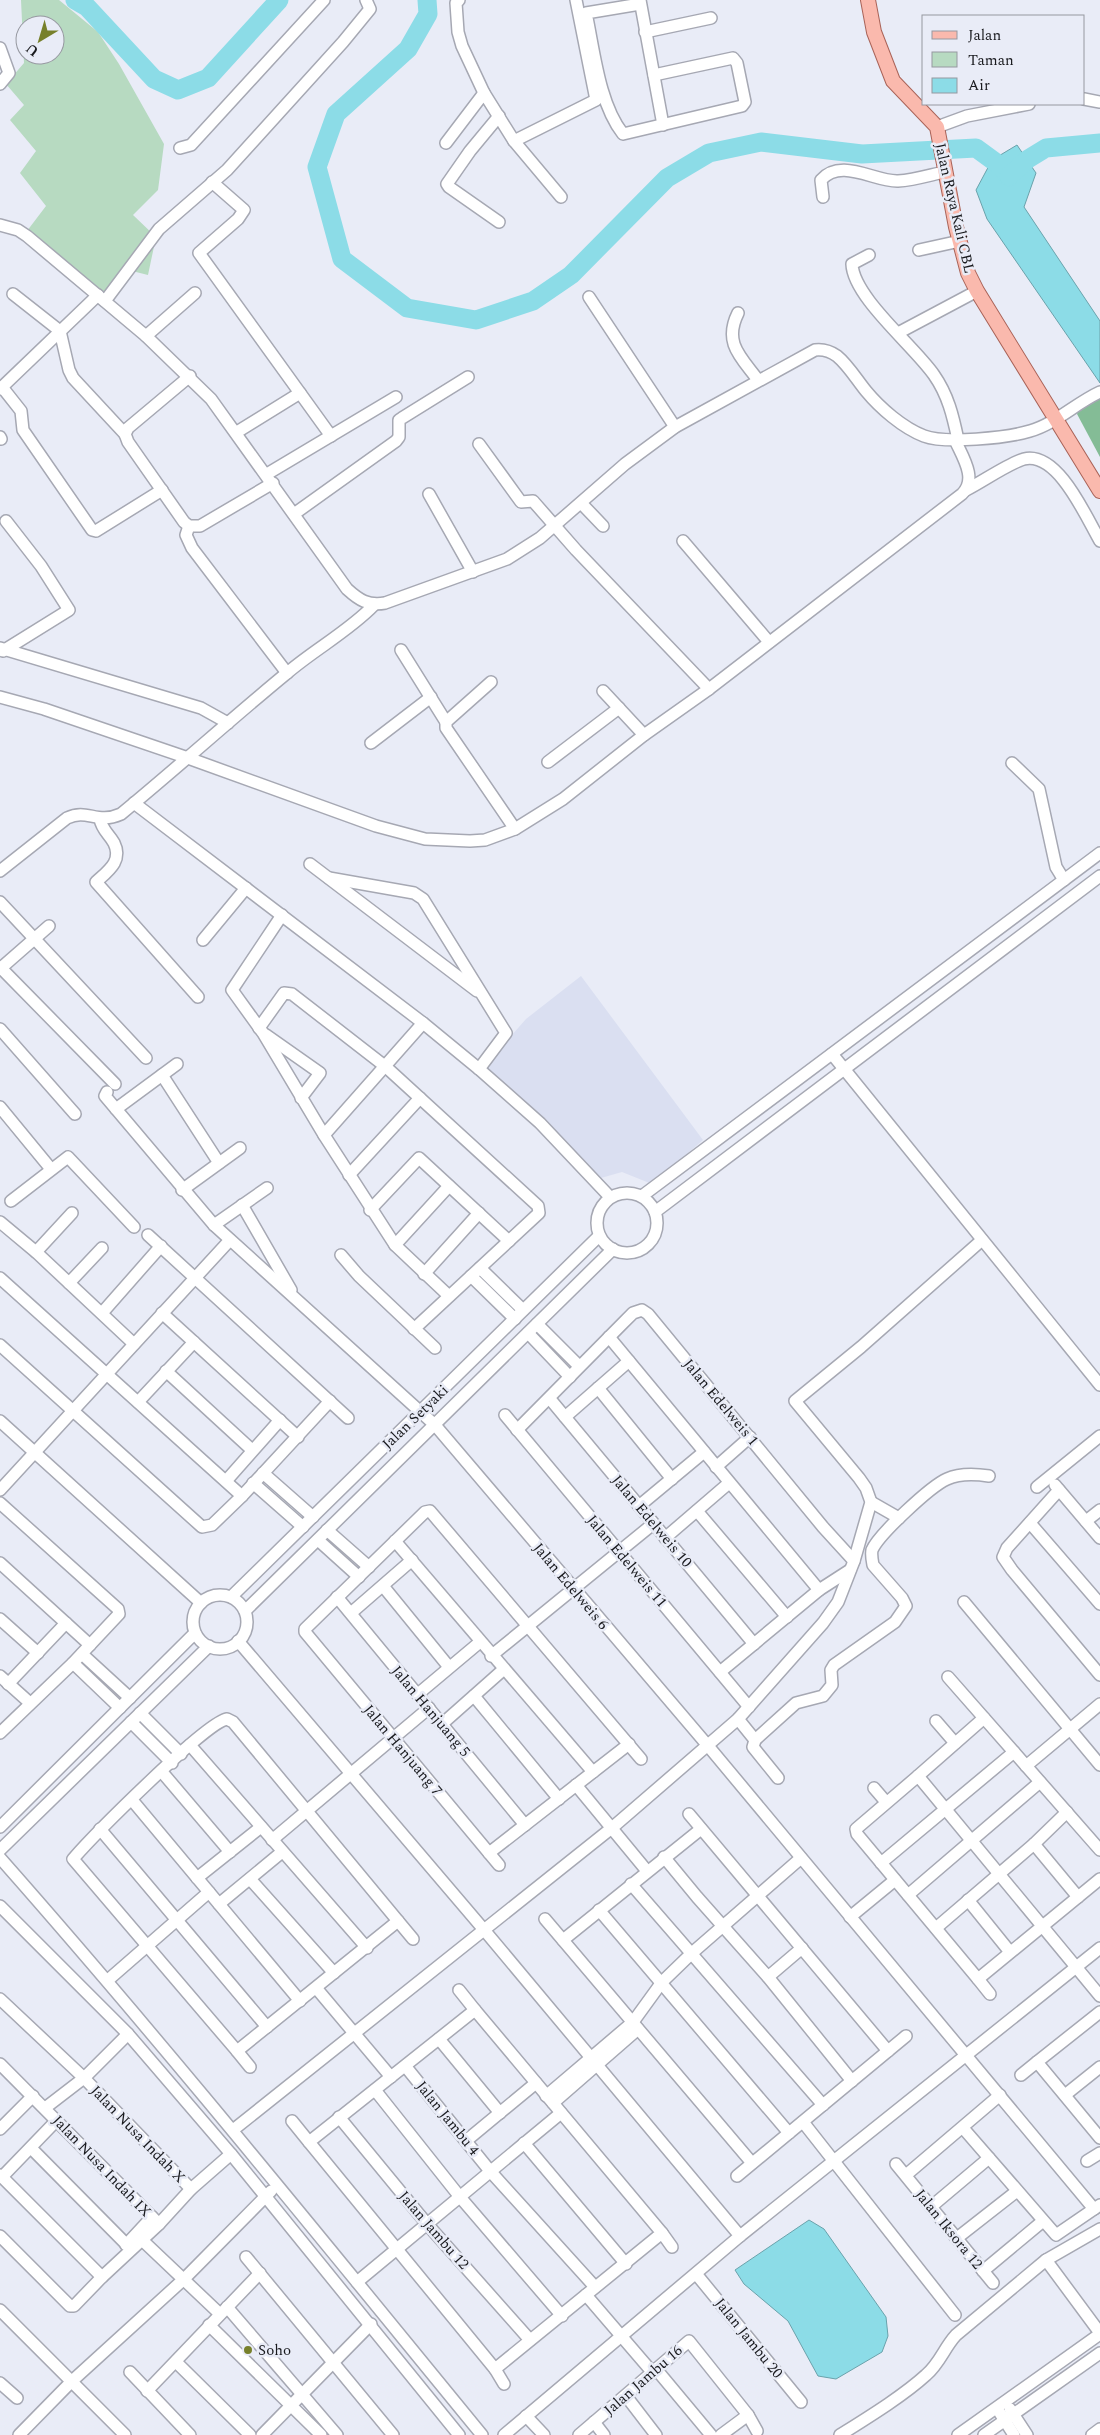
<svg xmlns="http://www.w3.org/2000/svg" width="1100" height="2435" viewBox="0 0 1100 2435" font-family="Spectral,serif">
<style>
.built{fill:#dadff1}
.green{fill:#b7dac1;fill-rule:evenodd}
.forest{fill:#84bc96}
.water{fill:#8cdce7;stroke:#6aa2ab}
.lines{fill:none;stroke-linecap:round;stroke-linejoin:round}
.river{stroke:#8cdce7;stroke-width:19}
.minor-casing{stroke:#a6a8b3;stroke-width:14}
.major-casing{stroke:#a96358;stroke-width:16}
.minor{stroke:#fff;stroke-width:11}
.major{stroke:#fab9ad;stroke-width:14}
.poi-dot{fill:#77802b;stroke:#e9ecf7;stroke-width:2}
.labels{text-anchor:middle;stroke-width:5;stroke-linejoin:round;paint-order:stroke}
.street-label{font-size:15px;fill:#191a1e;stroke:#e9ecf7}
.poi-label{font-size:15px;fill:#191a1e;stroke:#e9ecf7;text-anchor:start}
</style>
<rect width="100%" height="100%" fill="#e9ecf7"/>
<polygon class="built" points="581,976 703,1140 652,1184 622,1172 601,1178 481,1070 526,1019"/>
<path class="green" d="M21 0H59L98 32 119 64 164 144 158 190 133 215 156 237 148 275 124 269 103 298 27 231 46 206 20 173 36 151 10 120 24 105 6 84 24 63ZM25 25H55V55H25Z"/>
<polygon class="forest" points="1100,392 1100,457 1077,414 1082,401"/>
<g class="water">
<polygon points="1017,145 1036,173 1024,207 1100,321 1100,383 987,219 976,190 992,160"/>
<polygon points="809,2220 824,2229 886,2317 888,2336 882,2352 836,2379 818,2376 788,2321 744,2284 735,2270"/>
</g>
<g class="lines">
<g class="river">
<polyline points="75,0 87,7 154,79 178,90 208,78 279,0"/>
<polyline points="427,0 428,14 408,49 336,114 317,167 342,259 407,308 476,320 533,301 571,275 667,178 709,153 761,142 862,154 976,148 1002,167 1009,177"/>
<polyline points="1009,176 1028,159 1046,148 1100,143"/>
</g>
<defs>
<g id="minor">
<polyline points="459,0 456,3 458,32 462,46 484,93"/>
<polyline points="640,0 663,125"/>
<path d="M640 4 586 13C594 50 599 104 623 134L742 106 745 102 737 63 733 58 654 75"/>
<polyline points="645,32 711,18"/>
<polyline points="0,48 9,73 0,84"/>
<polyline points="1084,99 1100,102"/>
<polyline points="499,116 470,151 447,184 449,187 499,222"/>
<polyline points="937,127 967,116 1029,104"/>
<polyline points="514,141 596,100 576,0"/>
<polyline points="446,143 484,93 514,141 561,197"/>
<polyline points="180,148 191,145 324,0"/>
<polyline points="212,182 244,210 238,219 199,253 331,436"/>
<path d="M823 197 821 180C841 157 875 182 898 181 914 180 930 175 944 172"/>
<path d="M0 225 18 230 27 236 146 336 211 399 347 589C359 600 368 606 385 603L507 559 540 538 625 464 675 427 815 350C823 349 830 351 837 356 848 365 857 380 866 391 880 408 903 428 924 436 945 444 1007 438 1030 431 1055 424 1076 403 1100 392"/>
<polyline points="919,250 960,241"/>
<path d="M869 255 852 264C853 297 915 347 934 375 948 395 953 416 958 440"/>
<polyline points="13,294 60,331 69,370 73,378 125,434"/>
<polyline points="589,297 675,427"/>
<polyline points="105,301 159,229 227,170 343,42 370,9 366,0"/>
<path d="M738 313C723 343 741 357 758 380"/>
<polyline points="898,333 977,291"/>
<polyline points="146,336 195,293"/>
<polyline points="190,376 128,428 125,434 128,442 184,522 189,526 200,526 273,483"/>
<polyline points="2,387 21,411 23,430 92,530 96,531 162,490"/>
<polyline points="0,389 98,295"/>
<polyline points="237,432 300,393"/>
<polyline points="0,437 1,439"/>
<polyline points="479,444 521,502 533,501 576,550 709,689"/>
<polyline points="267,474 396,397"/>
<path d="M966 490C982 482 1009 463 1024 459 1058 451 1086 517 1100 541"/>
<polyline points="429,494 473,572"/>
<polyline points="581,503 603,526"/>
<polyline points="294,514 396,441 399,437 399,420 402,418 468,377"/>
<polyline points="189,526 186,535 192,548 287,673"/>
<polyline points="683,541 769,642"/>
<polyline points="0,648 201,708 228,723"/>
<polyline points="401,650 446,722"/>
<polyline points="3,651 69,610 41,566 6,521"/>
<polyline points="491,682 446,722 446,728 515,829"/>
<polyline points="603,691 644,735"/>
<path d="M0 697 44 709 188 758 376 826 425 839 470 841 485 840 515 829 563 799 644 735 709 689 962 494C978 479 962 456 955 440"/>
<polyline points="371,743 431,697"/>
<polyline points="548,762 619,708"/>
<polyline points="1012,763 1039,789 1056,867 1064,880"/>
<polyline points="134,803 423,1023 479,1069 540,1123 610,1197"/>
<path d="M100 819C102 830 109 834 114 843 123 861 108 871 96 882L198 997"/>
<polyline points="310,864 477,991"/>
<path d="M0 871 67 818C88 808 96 825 121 814 177 768 231 719 287 673 315 649 349 631 374 605"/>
<polyline points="329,878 414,893 423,899 506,1033 479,1069"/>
<polyline points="0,902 146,1058"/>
<polyline points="282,915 232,990 263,1033 324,1135 395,1245 449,1296"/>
<polyline points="203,940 246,888"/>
<polyline points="0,967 115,1084"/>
<polyline points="1,968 49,926"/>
<polyline points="259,1028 284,993 292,994 386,1067 538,1206 539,1213 414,1329"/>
<polyline points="0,1029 75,1114"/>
<polyline points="266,1035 320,1073 301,1098"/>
<polyline points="832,1054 1100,1385"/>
<polyline points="162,1075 219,1163"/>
<polyline points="107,1092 105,1096 116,1109 214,1225 435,1425 709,1747 1094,2209 1100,2205"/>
<polyline points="0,1107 51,1169"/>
<polyline points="116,1109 177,1064"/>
<polyline points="324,1135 423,1023"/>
<polyline points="349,1175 420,1098"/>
<polyline points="182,1190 240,1148"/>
<circle cx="627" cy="1223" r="30"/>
<polyline points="642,1196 1100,853"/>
<polyline points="11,1201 68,1157 134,1227"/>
<polyline points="242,1205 291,1290"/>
<polyline points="370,1210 419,1158 509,1241"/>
<polyline points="655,1212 1100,876"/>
<polyline points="0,1222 36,1252 134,1344"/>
<polyline points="214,1225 267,1188"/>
<polyline points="148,1235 348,1418"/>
<polyline points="395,1245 449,1186"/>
<polyline points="36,1252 72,1213"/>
<polyline points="341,1255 359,1276 435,1348"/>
<polyline points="480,1268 523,1310"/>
<polyline points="424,1274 479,1213"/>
<polyline points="471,1276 515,1319"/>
<polyline points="0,1278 242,1496"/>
<polyline points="69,1283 102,1248"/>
<polyline points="102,1313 161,1246"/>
<polyline points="162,1313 298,1437"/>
<polyline points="537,1324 579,1366"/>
<polyline points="528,1333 570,1377"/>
<polyline points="609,1337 819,1590"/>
<polyline points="0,1345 202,1527 212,1525 242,1496 330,1401"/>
<polyline points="166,1371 252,1450"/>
<polyline points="598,1388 672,1479"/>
<polyline points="550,1399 754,1644"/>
<polyline points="138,1402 194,1342"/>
<polyline points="505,1415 749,1707"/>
<polyline points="565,1417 629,1361"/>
<polyline points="0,1421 201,1603"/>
<polyline points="517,1430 623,1323 633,1313 642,1310 648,1314 823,1527 854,1561"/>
<polyline points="716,1467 750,1437"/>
<polyline points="263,1473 313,1517"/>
<polyline points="226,1481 280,1420"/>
<polyline points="253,1483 303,1527"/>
<polyline points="1055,1485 1100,1538"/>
<polyline points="1037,1487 1100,1436"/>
<polyline points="0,1490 230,1240"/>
<polyline points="1059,1490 1007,1548 1003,1557 1012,1570 1100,1675"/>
<polyline points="871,1502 899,1518"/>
<polyline points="0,1503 118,1609 119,1614 73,1663 0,1733"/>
<polyline points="639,1506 704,1452"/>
<polyline points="697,1511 787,1617"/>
<polyline points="1086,1521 1100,1510"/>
<polyline points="1030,1523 1100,1604"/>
<polyline points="327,1530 369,1567"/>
<polyline points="665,1538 729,1483"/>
<polyline points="318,1540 359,1577"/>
<polyline points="395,1541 593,1772"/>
<polyline points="0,1563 90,1645"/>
<polyline points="383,1586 449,1667"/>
<circle cx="220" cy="1622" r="27"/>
<polyline points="231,1597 599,1236"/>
<polyline points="337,1597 525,1825"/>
<polyline points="964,1602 1100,1765"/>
<polyline points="245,1611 613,1249"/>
<polyline points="351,1613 412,1560"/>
<polyline points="0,1619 38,1653"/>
<polyline points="238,1641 485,1931 740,2236 504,2435"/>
<polyline points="82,1654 130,1698"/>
<polyline points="491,1656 653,1524"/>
<polyline points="73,1663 120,1708"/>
<polyline points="720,1672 819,1590 850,1570"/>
<polyline points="0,1676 30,1703"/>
<polyline points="948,1677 1100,1850"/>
<polyline points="8,1684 66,1623"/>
<polyline points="418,1694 480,1642"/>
<polyline points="474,1696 559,1799"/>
<polyline points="140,1713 181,1754"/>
<path d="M227 1719 233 1722 398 1921 237 2051 73 1859C93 1836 206 1722 227 1719Z"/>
<polyline points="738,1719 755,1740 753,1747 778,1778"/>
<polyline points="936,1721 955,1743"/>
<polyline points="131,1722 172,1763"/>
<polyline points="442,1724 504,1669"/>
<path d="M755 1740 796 1703 823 1696 832 1685 831 1670 834 1665 895 1622 906 1606 902 1598 873 1565C872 1560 871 1555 872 1550 879 1534 931 1486 947 1479 960 1473 976 1474 989 1476"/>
<polyline points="190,1745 367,1948"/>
<polyline points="1026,1766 1100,1704"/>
<polyline points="162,1772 230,1852"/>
<polyline points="918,1776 984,1718"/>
<polyline points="576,1785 647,1871"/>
<polyline points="874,1788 886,1802"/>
<polyline points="132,1800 300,2001"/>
<polyline points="689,1814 888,2051"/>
<polyline points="0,1827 195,1633"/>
<polyline points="100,1829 267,2027"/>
<polyline points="272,1840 429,1708"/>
<polyline points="1034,1844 1078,1897"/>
<polyline points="0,1850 209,1646"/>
<polyline points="489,1853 629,1744"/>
<polyline points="664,1857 697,1897 768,1977 852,2081"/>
<path d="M0 1858C166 2046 323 2241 482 2435"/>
<polyline points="881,1863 1014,1752"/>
<polyline points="499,1865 305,1632 305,1629 425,1512 430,1511 641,1759"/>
<polyline points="197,1878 261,1827"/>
<polyline points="250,1879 334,1973"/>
<polyline points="1100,1879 978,1979 857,1834 856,1829 918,1776 1100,1996"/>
<polyline points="631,1884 823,2105"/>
<polyline points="908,1895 1040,1782"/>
<polyline points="968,1900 1010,1952"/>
<polyline points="219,1904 282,1852"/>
<polyline points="0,1906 128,2034 231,2154 459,2435"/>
<polyline points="599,1910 789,2133"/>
<polyline points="850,1917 895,1880"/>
<polyline points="545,1919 752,2163"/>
<polyline points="398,1921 413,1939"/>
<polyline points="936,1928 1034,1844 1067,1812"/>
<polyline points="563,1940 701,1829"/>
<polyline points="768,1977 802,1948"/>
<polyline points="978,1979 990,1994"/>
<polyline points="108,1980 209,1892"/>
<polyline points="317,1989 391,2077"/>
<polyline points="459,1990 475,2010"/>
<polyline points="0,1999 84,2078 191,2189"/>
<polygon points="475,2010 662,2233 495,2369 309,2142"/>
<polyline points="1100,2012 1037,2062 1100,2138"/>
<polyline points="439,2039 500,2113"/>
<polyline points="237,2051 250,2067"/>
<polyline points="0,2064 159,2224"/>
<polyline points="406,2067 490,2171 595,2287"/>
<polyline points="1021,2075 1037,2062"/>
<polyline points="375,2090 460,2197 562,2316"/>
<polyline points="1065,2095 1100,2067"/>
<polyline points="546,2096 633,2022 662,1982 692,1953 801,1858"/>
<polyline points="553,2103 638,2029"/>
<polyline points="45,2108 84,2078 128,2034"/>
<polyline points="339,2117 427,2224 530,2340"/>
<polyline points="292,2121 309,2142"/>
<polyline points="803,2122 955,2315"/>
<polyline points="963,2128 1056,2235 1094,2209"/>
<polyline points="0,2129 33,2096"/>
<polyline points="233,2130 613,1827 738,1719 823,1623 838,1602 854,1561 871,1502 866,1488 859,1478 795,1401 861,1347 982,1240"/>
<polyline points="467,2140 536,2083"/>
<polyline points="524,2143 626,2264"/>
<polyline points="31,2148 126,2244"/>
<polyline points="1087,2161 1100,2153"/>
<polyline points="896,2164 993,2283"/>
<polyline points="0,2175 102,2277"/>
<polyline points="906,2175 1000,2095"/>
<polyline points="737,2176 906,2036"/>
<polyline points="2,2177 57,2120"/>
<polyline points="932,2206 989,2158"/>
<polyline points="662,2233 672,2247"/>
<polyline points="0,2236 70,2306 74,2306 102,2277 159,2224 191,2189 231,2154"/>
<polyline points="740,2236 1100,1948"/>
<polyline points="957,2238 1017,2191"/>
<polyline points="142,2240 220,2314"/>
<polyline points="126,2245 152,2217"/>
<polyline points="246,2257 393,2435"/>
<polyline points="1046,2260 1100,2229"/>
<polyline points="983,2271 1043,2221"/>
<polyline points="697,2275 801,2402"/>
<polyline points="357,2282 561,2113"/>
<polyline points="586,2295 653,2373"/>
<polyline points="227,2307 337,2435"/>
<polyline points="0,2310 125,2435"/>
<polyline points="209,2325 321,2435"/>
<polyline points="176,2362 250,2435"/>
<polyline points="495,2369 504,2384"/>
<polyline points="656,2369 711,2435"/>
<polyline points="130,2372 190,2435"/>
<polyline points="0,2383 17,2398"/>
<polyline points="147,2391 260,2273"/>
<polyline points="626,2396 656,2435"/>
<polyline points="1010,2409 1027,2435"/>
<polyline points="1000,2413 1014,2435"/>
<polyline points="526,2416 544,2435"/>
<polyline points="594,2422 604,2435"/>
<polyline points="19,2435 72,2381 184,2279 271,2191"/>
<polyline points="262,2435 371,2324"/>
<polyline points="579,2435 689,2341 748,2415 757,2431"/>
<polyline points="721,2435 748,2415"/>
<path d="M840 2435C867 2418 903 2396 926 2375 940 2363 944 2348 956 2335L1046 2260 1100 2333"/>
<polyline points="958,2435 1100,2334"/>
<polyline points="984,2435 1100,2353"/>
<polyline points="1092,2435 1100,2429"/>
</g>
<polyline id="major" points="868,0 874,32 893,81 937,127 956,227 968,273 977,291 1100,491"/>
</defs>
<use href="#minor" class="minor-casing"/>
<use href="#major" class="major-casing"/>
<use href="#minor" class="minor"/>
<use href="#major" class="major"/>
</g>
<circle class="poi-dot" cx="248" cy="2350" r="5"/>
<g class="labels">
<g class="street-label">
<text transform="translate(955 208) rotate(77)" y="5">Jalan Raya Kali CBL</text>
<text transform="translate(721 1402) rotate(50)" y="5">Jalan Edelweis 1</text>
<text transform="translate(415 1417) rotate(-44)" y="5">Jalan Setyaki</text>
<text transform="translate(652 1521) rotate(50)" y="5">Jalan Edelweis 10</text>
<text transform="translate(627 1561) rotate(50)" y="5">Jalan Edelweis 11</text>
<text transform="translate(571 1586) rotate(50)" y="5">Jalan Edelweis 6</text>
<text transform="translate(431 1711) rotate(50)" y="5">Jalan Hanjuang 5</text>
<text transform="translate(403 1750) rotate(50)" y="5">Jalan Hanjuang 7</text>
<text transform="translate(448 2118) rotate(51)" y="5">Jalan Jambu 4</text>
<text transform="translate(138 2134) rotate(46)" y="5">Jalan Nusa Indah X</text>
<text transform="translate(102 2166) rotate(46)" y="5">Jalan Nusa Indah IX</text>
<text transform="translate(949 2229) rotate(51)" y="5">Jalan Iksora 12</text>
<text transform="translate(434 2230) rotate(49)" y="5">Jalan Jambu 12</text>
<text transform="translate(749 2338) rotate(51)" y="5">Jalan Jambu 20</text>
<text transform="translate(643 2380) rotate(-41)" y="5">Jalan Jambu 16</text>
</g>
<g class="poi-label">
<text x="258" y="2355">Soho</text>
</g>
</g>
<rect x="922" y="15" width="162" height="90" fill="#e9ecf7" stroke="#9698a0"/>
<rect x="932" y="31" width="25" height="8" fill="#fab9ad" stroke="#9698a0"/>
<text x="968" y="40" font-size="15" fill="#191a1e">Jalan</text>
<rect x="932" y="52" width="25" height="15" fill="#b7dac1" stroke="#9698a0"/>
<text x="968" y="65" font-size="15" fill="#191a1e">Taman</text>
<rect x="932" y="78" width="25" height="15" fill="#8cdce7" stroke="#9698a0"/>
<text x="968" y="90" font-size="15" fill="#191a1e">Air</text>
<g transform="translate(40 40) rotate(218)"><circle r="24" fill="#e9ecf7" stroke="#9698a0"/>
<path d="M0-4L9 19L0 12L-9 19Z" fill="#77802b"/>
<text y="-8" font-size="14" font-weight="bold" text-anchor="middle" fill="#191a1e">U</text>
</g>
</svg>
